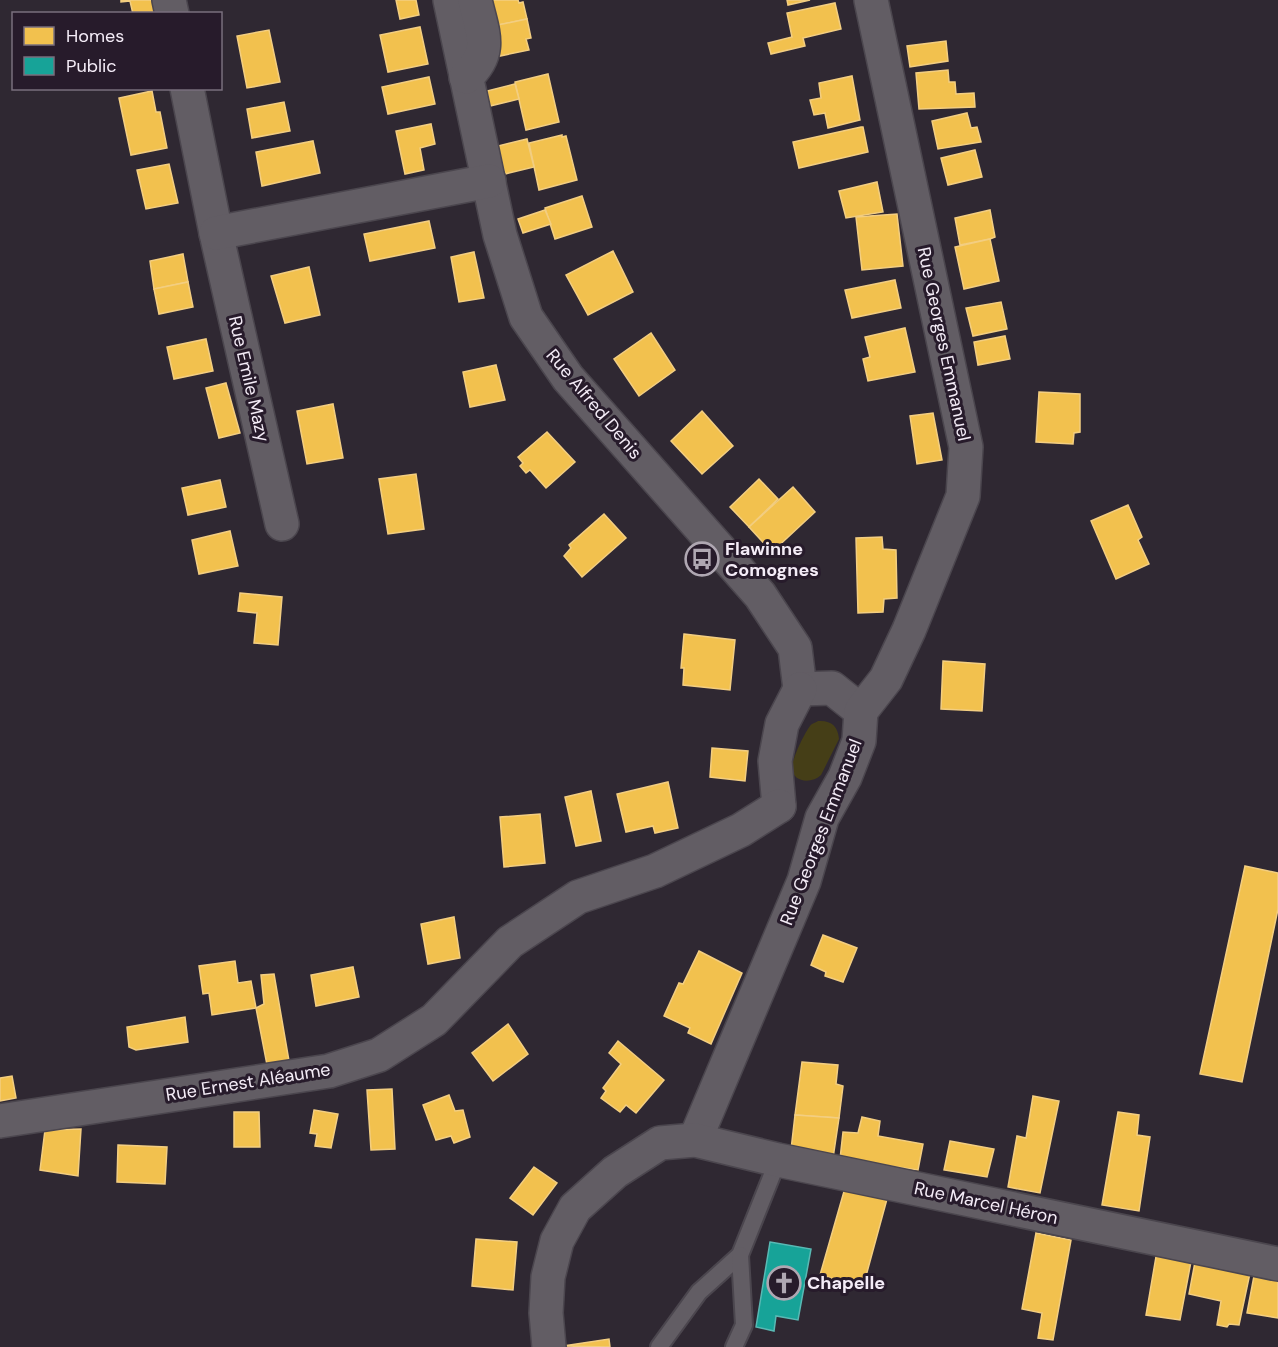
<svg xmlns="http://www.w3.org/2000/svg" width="1278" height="1347" viewBox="0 0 1278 1347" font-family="'DM Sans',sans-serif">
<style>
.green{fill:#453e17}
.homes{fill:#f2c14e;stroke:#f3ce81;stroke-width:1.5}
.public{fill:#17a398;stroke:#59b9b4;stroke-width:1.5}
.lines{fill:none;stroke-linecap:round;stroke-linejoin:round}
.lane-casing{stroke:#4b464e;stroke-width:20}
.street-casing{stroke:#4b464e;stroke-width:36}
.lane{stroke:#625d64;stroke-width:16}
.street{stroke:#625d64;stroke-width:33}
.labels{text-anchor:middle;stroke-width:6;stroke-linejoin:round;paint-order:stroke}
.street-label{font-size:18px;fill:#f4ecf7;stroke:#271b2b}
.poi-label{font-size:18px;font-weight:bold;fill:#f4ecf7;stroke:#271b2b;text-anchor:start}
</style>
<rect width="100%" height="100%" fill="#2f2832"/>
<path class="green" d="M818 721C831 720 838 726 839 739L821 775C812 784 792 783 792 767 792 759 805 732 810 726 812 723 815 723 818 721Z"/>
<g class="homes">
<polygon points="121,0 154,0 157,14 133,14 130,1 121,2"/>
<polygon points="396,0 416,0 419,15 400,19"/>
<polygon points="488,0 518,0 519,3 523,2 527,19 493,26"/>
<polygon points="787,0 810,0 788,5"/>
<polygon points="835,3 841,29 803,38 805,46 771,54 768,43 792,37 787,13"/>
<polygon points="527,19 531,38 526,39 529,50 500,56 493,26"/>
<polygon points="420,27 428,64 388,72 380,35"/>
<polygon points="269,30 280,82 247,88 237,36"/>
<polygon points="946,41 948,61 910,67 907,46"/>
<polygon points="948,70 949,82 955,82 956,94 974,93 975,107 919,109 916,73"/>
<polygon points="548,74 559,122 526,130 515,82"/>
<polygon points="852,76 860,120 828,128 825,113 814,115 810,100 821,98 819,83"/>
<polygon points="429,77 435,104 388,114 382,87"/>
<polygon points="515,84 519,99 490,106 487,91"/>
<polygon points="152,91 156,112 160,112 167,148 131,155 119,98"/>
<polygon points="284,102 290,131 252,138 247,109"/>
<polygon points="967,113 971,128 977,127 981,142 938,149 932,121"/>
<polygon points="431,124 435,144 420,148 424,170 405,174 396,131"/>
<polygon points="861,127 863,127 868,152 799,168 793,142"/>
<polygon points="562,135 562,137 566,136 577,180 539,190 529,143"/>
<polygon points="527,139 534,167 505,174 498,146"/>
<polygon points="313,141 320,173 262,186 256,152"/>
<polygon points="975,150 982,177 948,185 941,158"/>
<polygon points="169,164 178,203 146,209 137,170"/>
<polygon points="877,182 883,212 846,218 839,191"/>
<polygon points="582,196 592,227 555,239 545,208"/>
<polygon points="545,210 551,224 523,233 518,219"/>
<polygon points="990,210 995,237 990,239 960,245 955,218"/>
<polygon points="897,214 903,266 862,270 856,217"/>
<polygon points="429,221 435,248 370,261 364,234"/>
<polygon points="990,239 999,281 964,289 955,247"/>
<polygon points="613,251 633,292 588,315 566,275"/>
<polygon points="474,252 484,298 459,302 451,257"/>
<polygon points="183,254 188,282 154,289 150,261"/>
<polygon points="309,267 320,315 285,323 271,276"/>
<polygon points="895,280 901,308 852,318 845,290"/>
<polygon points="188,282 193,307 159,314 154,289"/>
<polygon points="1001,302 1007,329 973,336 966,308"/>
<polygon points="905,328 915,372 868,381 863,359 870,357 865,337"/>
<polygon points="651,333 675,370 639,396 614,359"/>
<polygon points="1005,336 1010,359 978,365 974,342"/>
<polygon points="206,339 213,371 174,379 167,347"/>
<polygon points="496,365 505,400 470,407 463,372"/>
<polygon points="226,383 240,433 219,438 206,388"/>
<polygon points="1039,392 1080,394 1080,432 1074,433 1073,444 1036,442"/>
<polygon points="333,404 343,458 307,464 297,411"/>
<polygon points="702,411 733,446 702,474 671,441"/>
<polygon points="933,413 942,460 917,464 910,416"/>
<polygon points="547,432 575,462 546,488 530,470 526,473 520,466 523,463 518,457"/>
<polygon points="416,474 424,529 388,534 379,479"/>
<polygon points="759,479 778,499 749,527 730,507"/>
<polygon points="220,480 226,507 188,515 182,488"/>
<polygon points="793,487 815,512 772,552 749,527"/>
<polygon points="1128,505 1142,537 1138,540 1149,564 1116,579 1091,521"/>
<polygon points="604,514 626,538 582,577 564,556 571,548 569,545"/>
<polygon points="230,531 238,566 199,574 192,540"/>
<polygon points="882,537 883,549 896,550 897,598 884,599 883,612 858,613 856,538"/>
<polygon points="240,593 282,597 278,645 254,643 257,613 238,611"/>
<polygon points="684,634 735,640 730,690 683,685 684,668 681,668"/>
<polygon points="943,661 985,664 982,711 941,709"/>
<polygon points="712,748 748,751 745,781 710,777"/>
<polygon points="668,782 678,828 655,833 653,826 626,832 617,794"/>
<polygon points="591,791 601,841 576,846 565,797"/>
<polygon points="540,814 545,863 504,867 500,817"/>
<polygon points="1245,866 1278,873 1278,909 1242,1082 1200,1074"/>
<polygon points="454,917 460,958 428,964 421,924"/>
<polygon points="823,935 857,948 843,982 825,976 826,972 811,965"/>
<polygon points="699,951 742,973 711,1044 688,1033 690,1028 664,1016 679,983 683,984"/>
<polygon points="235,961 238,983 251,981 256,1008 212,1015 209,993 203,994 199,966"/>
<polygon points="353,967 359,997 316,1006 311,975"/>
<polygon points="274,974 289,1061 267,1065 256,1008 264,1004 261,975"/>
<polygon points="185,1017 188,1042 136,1050 129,1047 127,1027"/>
<polygon points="508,1024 528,1054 493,1081 472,1053"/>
<polygon points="618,1041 664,1080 636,1113 626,1105 620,1112 601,1098 606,1091 603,1088 621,1064 609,1053"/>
<polygon points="802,1062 838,1065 836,1084 843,1086 839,1118 795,1115"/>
<polygon points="12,1076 16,1098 0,1101 0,1078"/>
<polygon points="392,1089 395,1149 371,1150 367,1090"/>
<polygon points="449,1095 455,1111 463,1110 470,1137 454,1143 451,1136 436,1140 423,1105"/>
<polygon points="1033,1096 1059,1101 1040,1193 1008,1187 1017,1136 1026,1138"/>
<polygon points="314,1110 338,1114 331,1148 315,1146 317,1134 310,1133"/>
<polygon points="234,1112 259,1112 260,1147 234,1147"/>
<polygon points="1118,1112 1139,1115 1137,1135 1150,1137 1139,1211 1102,1205"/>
<polygon points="795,1115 839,1118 833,1158 791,1150"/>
<polygon points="862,1117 880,1121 878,1136 923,1144 918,1170 840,1159 843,1132 858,1133"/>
<polygon points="81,1129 78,1176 40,1170 45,1130"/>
<polygon points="950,1141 994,1149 987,1177 944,1170"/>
<polygon points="118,1145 167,1147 165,1184 117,1182"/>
<polygon points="534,1167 557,1183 533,1215 510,1198"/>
<polygon points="845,1188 887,1199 863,1287 820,1275"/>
<polygon points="1036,1233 1071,1240 1053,1340 1038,1338 1042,1313 1022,1309"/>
<polygon points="476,1239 517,1242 513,1290 472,1286"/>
<polygon points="1158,1245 1193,1251 1180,1320 1146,1315"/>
<polygon points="1195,1262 1250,1273 1239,1325 1229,1324 1227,1327 1217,1325 1221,1301 1189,1294"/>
<polygon points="1254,1276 1278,1281 1278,1318 1247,1313"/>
<polygon points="609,1339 610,1347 563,1346"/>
</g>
<polygon class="public" points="770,1242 811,1249 798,1320 776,1316 774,1331 756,1327"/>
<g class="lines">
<defs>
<g id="lane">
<polyline points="659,1347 699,1292 740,1255 778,1160"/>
<polyline points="734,1347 744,1325 740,1255"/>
</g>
<g id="street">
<polyline points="169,0 172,14"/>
<polyline points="450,0 500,235 526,317 568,378 760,595 795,648 800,689"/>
<path d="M466 77C494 52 482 32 475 0"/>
<polyline points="187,88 216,233 282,524"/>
<polyline points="216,233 489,181"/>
<polyline points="800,689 832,688 861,711"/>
<polyline points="779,806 775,761 782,724 800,689"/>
<polyline points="0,1121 329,1071 379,1055 434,1020 510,942 578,897 655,871 741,830 779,806"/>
<polyline points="695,1140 804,881 822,818 845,777 859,741 861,711 886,679 909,630 963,496 966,447 871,0"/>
<polyline points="549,1347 546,1313 548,1277 557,1241 575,1208 615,1172 660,1143 695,1140 778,1160 1278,1264"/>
</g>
</defs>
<use href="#lane" class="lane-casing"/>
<use href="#street" class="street-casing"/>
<use href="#lane" class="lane"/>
<use href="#street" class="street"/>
</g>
<defs>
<symbol id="bus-ring" viewBox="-11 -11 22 22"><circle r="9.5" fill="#271b2b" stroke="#afa7b2" stroke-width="1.5"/><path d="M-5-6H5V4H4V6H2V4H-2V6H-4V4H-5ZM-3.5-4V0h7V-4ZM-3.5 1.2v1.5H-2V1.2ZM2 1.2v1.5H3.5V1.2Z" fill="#afa7b2"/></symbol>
<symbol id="church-ring" viewBox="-11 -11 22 22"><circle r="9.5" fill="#271b2b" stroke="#afa7b2" stroke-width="1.5"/><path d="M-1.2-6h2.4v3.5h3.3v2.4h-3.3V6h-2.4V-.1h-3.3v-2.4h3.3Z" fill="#afa7b2"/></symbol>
</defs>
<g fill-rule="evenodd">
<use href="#bus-ring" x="683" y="540" width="38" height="38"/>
<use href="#church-ring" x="765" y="1264" width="38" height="38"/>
</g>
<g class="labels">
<g class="street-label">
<text transform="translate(944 344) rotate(78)" y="6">Rue Georges Emmanuel</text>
<text transform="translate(249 379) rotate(77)" y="6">Rue Emile Mazy</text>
<text transform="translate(594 404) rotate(50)" y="6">Rue Alfred Denis</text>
<text transform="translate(821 832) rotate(-69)" y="6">Rue Georges Emmanuel</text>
<text transform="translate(248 1082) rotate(-9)" y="6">Rue Ernest Aléaume</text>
<text transform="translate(986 1203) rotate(12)" y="6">Rue Marcel Héron</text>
</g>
<g class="poi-label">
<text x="725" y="555">Flawinne<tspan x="725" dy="21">Comognes</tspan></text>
<text x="807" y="1289">Chapelle</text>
</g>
</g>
<rect x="12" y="12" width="210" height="78" fill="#271b2b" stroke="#796f7d" stroke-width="1.5"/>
<rect x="24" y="27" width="30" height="18" fill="#f2c14e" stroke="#796f7d" stroke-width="1.5"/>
<text x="66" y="42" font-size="18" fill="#f4ecf7">Homes</text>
<rect x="24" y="57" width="30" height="18" fill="#17a398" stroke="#796f7d" stroke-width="1.5"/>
<text x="66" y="72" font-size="18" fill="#f4ecf7">Public</text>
</svg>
